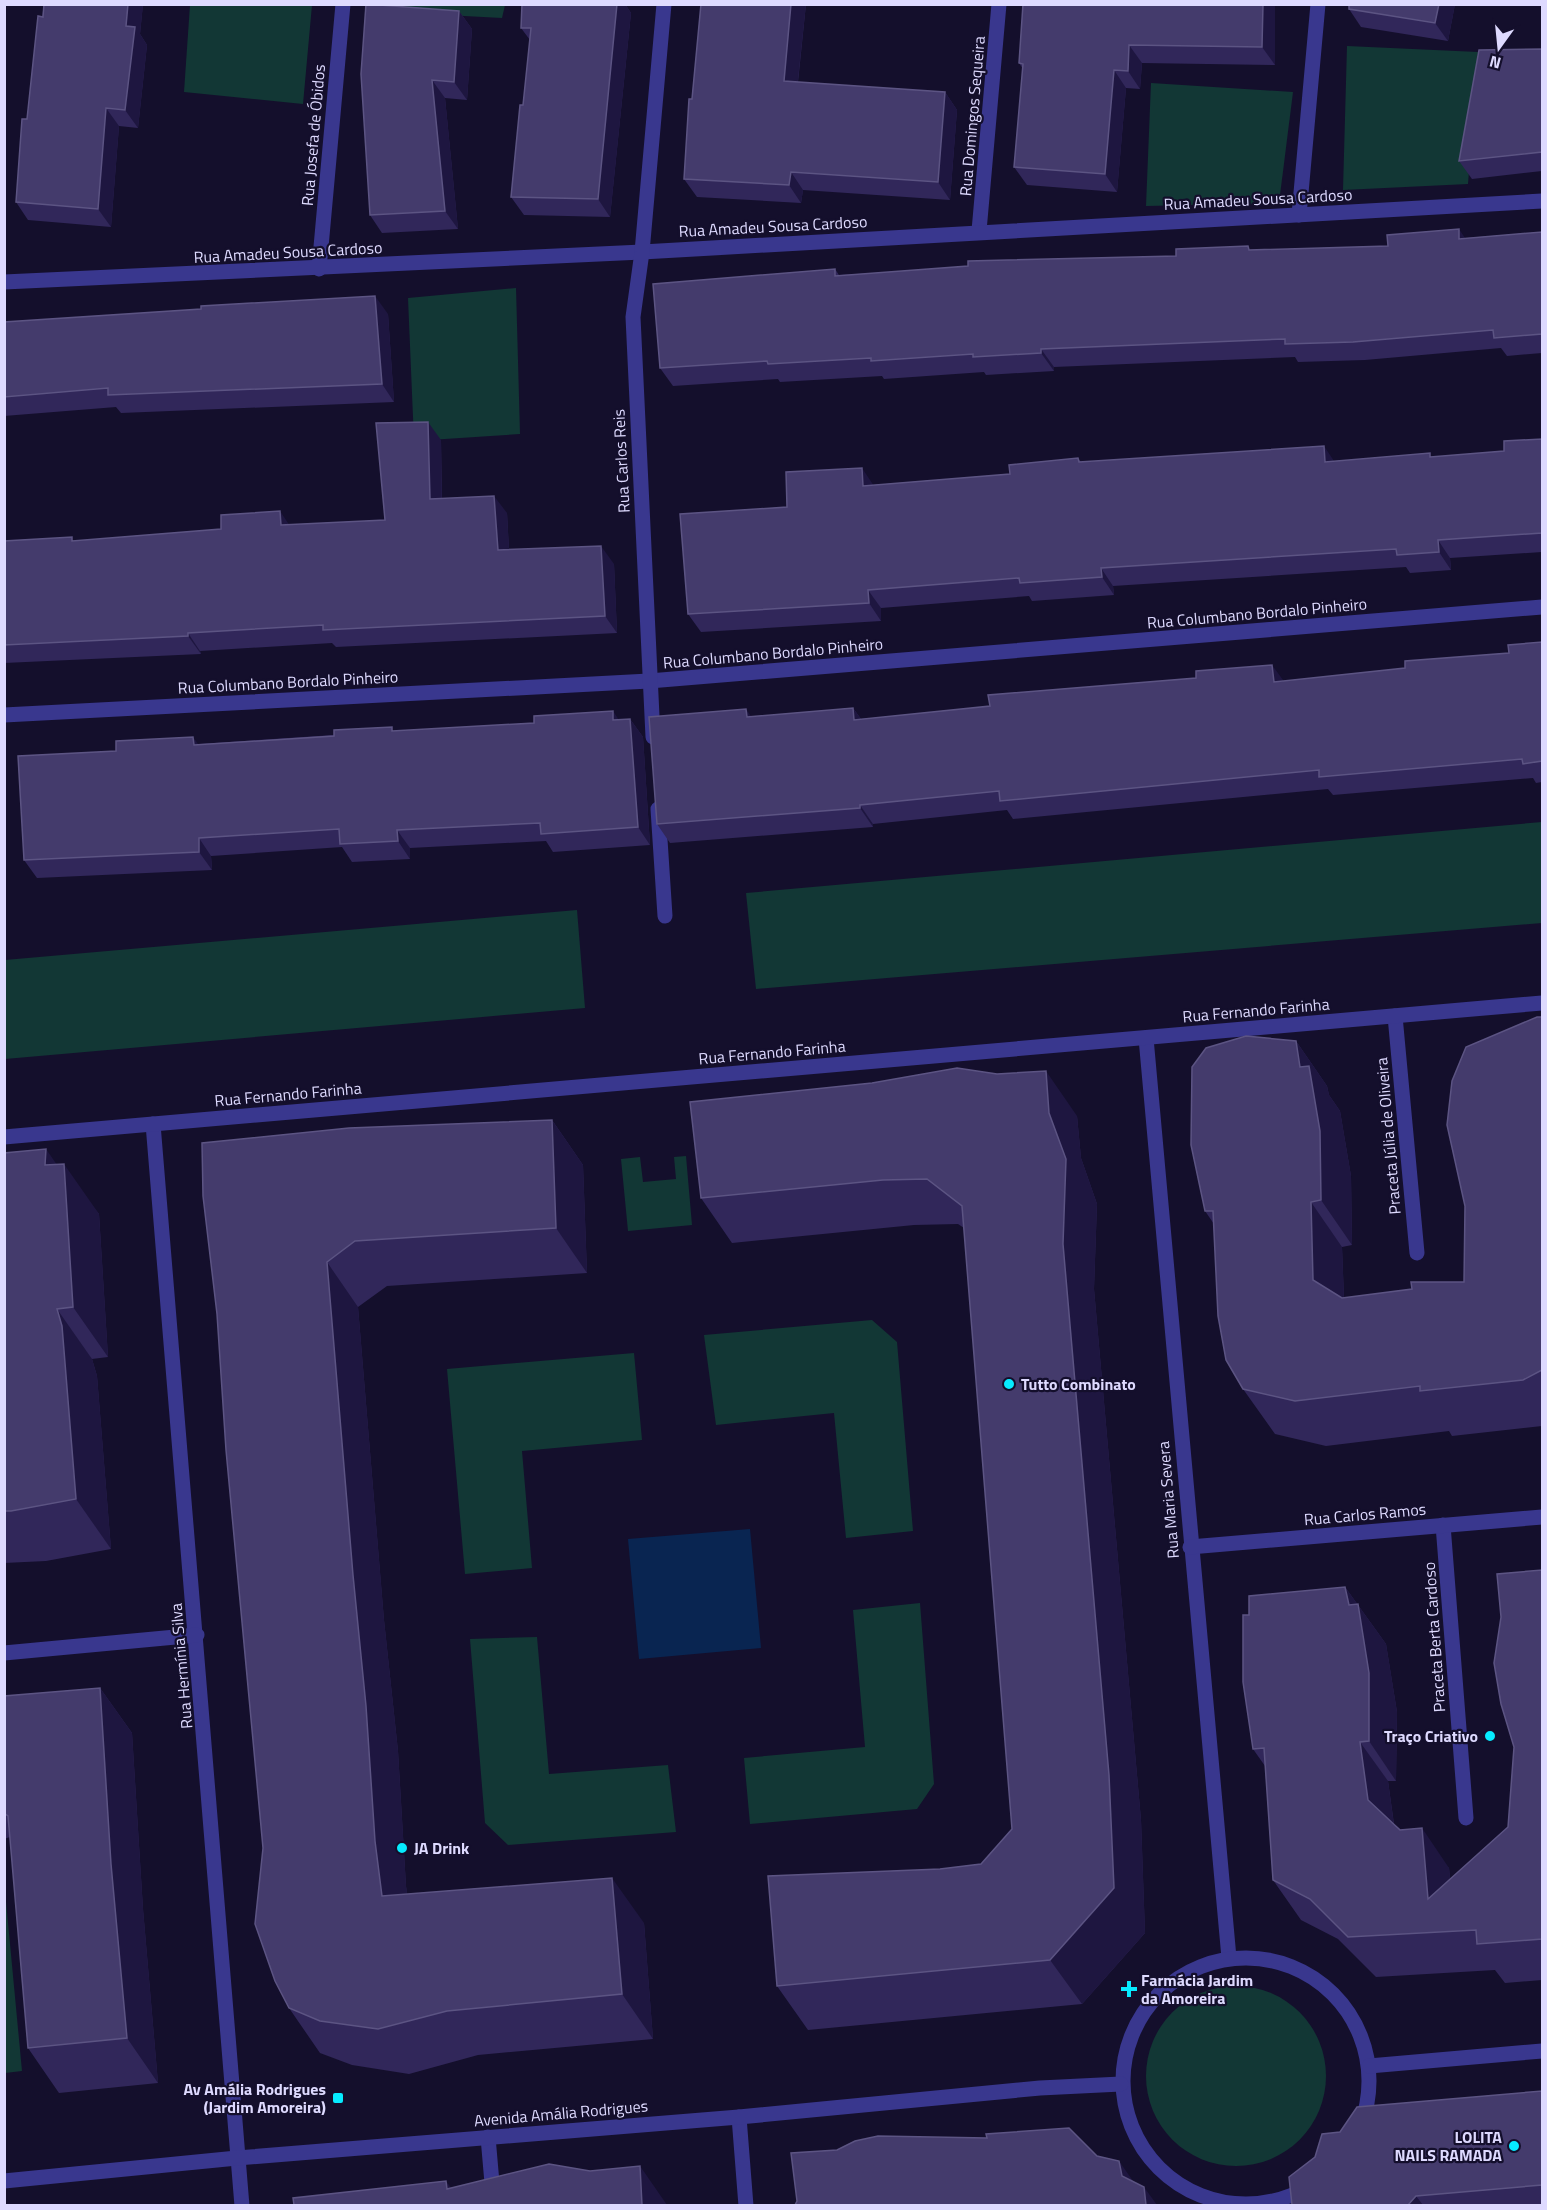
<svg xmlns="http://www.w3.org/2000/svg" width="1547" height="2210" viewBox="0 0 1547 2210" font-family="'Titillium Web',sans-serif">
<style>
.green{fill:#123735}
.water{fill:#092551}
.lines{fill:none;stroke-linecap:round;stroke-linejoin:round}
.street{stroke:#39378e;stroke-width:15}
.wall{fill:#31275a}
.shaded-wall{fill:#1e1640}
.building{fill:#443b6c;stroke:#5c5483;stroke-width:1.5}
.poi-dot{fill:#06ebff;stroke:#140f2c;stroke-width:2}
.labels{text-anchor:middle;stroke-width:4.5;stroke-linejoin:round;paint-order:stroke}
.street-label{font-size:16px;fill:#dedaff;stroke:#140f2c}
.poi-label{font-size:16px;font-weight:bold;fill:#dedaff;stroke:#140f2c;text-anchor:start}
</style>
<rect width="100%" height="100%" fill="#140f2c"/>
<g class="green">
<polygon points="190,5 312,5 303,104 184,92"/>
<polygon points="371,5 505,5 502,18 370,11"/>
<polygon points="1347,46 1478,52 1468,184 1343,190"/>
<polygon points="1151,83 1293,92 1279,203 1146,206"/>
<polygon points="516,288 520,434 414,441 408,298"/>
<polygon points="1542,822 1542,923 756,989 746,893"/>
<polygon points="577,910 585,1008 5,1059 5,960"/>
<polygon points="686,1156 692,1225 628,1231 621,1159 640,1157 643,1182 676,1179 674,1157"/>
<polygon points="872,1320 897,1342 913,1531 846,1538 834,1413 716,1425 704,1335"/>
<polygon points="634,1353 642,1440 522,1451 532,1568 465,1574 447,1369"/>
<polygon points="920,1603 934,1784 917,1809 750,1824 744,1758 865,1747 853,1610"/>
<polygon points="537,1637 549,1774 668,1765 676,1832 508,1845 485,1823 470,1639"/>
<polygon points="5,1891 22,2071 5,2073 4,2073"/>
<circle cx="1236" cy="2076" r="90"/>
</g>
<polygon class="water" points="750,1529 761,1648 639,1659 628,1539"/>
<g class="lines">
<g class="street">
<polyline points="1299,215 1318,4"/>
<polyline points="979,231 999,4"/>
<polyline points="319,269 343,4"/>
<polyline points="4,282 642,252 1542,201"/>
<polyline points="4,715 649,681 1542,607"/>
<polyline points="653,737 633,317 642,252 664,4"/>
<polyline points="658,809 665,916"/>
<polyline points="1395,1016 1417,1253"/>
<polyline points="1146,1038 1229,1958"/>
<polyline points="153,1124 242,2206"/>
<polyline points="4,1137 1542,1003"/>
<polyline points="1443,1525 1466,1818"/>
<polyline points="1190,1547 1542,1517"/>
<polyline points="4,1653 197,1635"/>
<circle cx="1246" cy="2081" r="123"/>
<polyline points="1369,2066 1542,2051"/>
<polyline points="739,2117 746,2206"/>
<polyline points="488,2137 494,2206"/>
<polyline points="4,2181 237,2158 739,2117 1040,2088 1121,2084"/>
</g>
</g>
<g class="wall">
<polygon points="44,4 143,4 140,34 147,45 138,128 119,126 111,227 28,220 16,202 27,119"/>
<polygon points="522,4 625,4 631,13 610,217 524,215 511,197 523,105 530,40 521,28"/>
<polygon points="701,4 806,4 798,82 945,92 957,110 950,200 803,190 801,203 697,197 684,179"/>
<polygon points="1023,4 1275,4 1275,65 1142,63 1140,89 1126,88 1117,192 1027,185 1014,167 1023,69 1019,63"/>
<polygon points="1455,4 1448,41 1361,27 1349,9"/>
<polygon points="459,11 472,29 467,100 445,98 458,229 382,233 370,215"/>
<polygon points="1542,49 1542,171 1472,179 1459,161"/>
<polygon points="1542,232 1542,353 1507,356 1501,348 1365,360 1298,362 1295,357 1054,367 1054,371 986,375 984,372 884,379 882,376 780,382 778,379 673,386 660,368 835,269 839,275 1176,256 1252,250 1388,246 1465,238"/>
<polygon points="388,314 394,402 121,413 116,407 4,416 4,322"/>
<polygon points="1542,439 1542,552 1450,558 1451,570 1410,573 1406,567 1113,586 1114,595 1032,601 1029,596 881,608 881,621 701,632 688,614 787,507 873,485 1010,474 1078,458 1081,462 1335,461 1432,457 1504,451"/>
<polygon points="441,440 442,499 507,513 509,550 614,564 617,633 336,647 332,643 200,651 201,654 4,663 4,541 75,541 290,525 385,520"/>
<polygon points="1542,642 1542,782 1536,783 1533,778 1333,795 1328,789 1013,819 1007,810 873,824 873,827 670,843 657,824 751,717 853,708 861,719 1284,681 1405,668 1509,653"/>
<polygon points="630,719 643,737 650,845 553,852 546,841 410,848 410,859 352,862 342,847 211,856 212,870 37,878 24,860 199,744 394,731"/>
<polygon points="1542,1017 1542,1426 1452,1436 1449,1431 1326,1446 1275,1434 1243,1389 1214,1224 1205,1211 1296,1041 1327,1086 1329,1095 1340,1111 1351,1176 1352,1245 1342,1247 1344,1298 1464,1282"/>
<polygon points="1077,1116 1081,1158 1097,1204 1094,1289 1141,1820 1145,1933 1082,2004 808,2030 777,1986 940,1869 981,1864 1012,1829 964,1228 958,1224 914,1225 732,1243 701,1198"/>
<polygon points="552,1120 583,1165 587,1273 387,1286 358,1307 384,1620 398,1751 406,1886 407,1894 644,1923 653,2039 478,2055 409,2074 352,2065 320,2053 289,2008 263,1848 217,1314"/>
<polygon points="4,1153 57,1164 99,1214 108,1357 92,1359 97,1376 111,1549 46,1561 4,1563"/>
<polygon points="1542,1570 1542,1980 1505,1983 1495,1970 1376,1977 1338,1939 1301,1920 1273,1880 1265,1766 1253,1749 1249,1615 1345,1587 1386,1644 1397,1712 1396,1781 1388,1781 1394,1824 1449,1868 1450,1879 1508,1827"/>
<polygon points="100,1688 132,1733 143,1909 158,2083 59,2093 28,2048 10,1837 4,1839 4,1696"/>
<polygon points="1542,2091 1542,2205 1292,2205 1315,2157 1340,2132"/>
</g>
<g class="shaded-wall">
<polygon points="128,4 143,4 140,34 147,45 138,128 125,110 126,26"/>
<polygon points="617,4 625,4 631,13 610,217 598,199"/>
<polygon points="791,4 806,4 796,98 784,81"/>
<polygon points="1263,4 1275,4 1275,65 1262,47"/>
<polygon points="1439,4 1455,4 1448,41 1435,23"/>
<polygon points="459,11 472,29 467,100 454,82"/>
<polygon points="1129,45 1142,63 1140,89 1128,71"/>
<polygon points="1114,70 1126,88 1117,192 1105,174"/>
<polygon points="432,80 445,98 458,229 445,211"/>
<polygon points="945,92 957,110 950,200 938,182"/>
<polygon points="106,108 119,126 111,227 98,209"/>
<polygon points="791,172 803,190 801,203 789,185"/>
<polygon points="1459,229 1471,247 1459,239"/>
<polygon points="375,296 388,314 394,402 382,384"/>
<polygon points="1041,349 1054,367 1054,371 1041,353"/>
<polygon points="428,422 441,440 442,517 430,499"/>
<polygon points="1324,446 1336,464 1325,462"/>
<polygon points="862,468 874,486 863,486"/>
<polygon points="494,496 507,513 510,568 498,550"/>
<polygon points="280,511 292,529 281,525"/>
<polygon points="1438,540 1450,558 1451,570 1439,552"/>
<polygon points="601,546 614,564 617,633 605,616"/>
<polygon points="1101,568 1113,586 1114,595 1102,577"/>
<polygon points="868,590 881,608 881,621 869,603"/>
<polygon points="188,633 200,651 201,654 188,636"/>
<polygon points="1272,665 1286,684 1274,682"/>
<polygon points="853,708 866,726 854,720"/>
<polygon points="746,709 759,728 747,717"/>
<polygon points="613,711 625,729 613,720"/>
<polygon points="630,719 643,737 650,845 638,827"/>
<polygon points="193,737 206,755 194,745"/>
<polygon points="860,805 873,824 873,827 860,808"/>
<polygon points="397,830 410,848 410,859 398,841"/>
<polygon points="199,838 211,856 212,870 199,852"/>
<polygon points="1296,1041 1327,1086 1329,1095 1340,1111 1351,1176 1352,1245 1321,1200"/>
<polygon points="1046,1071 1077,1116 1081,1158 1097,1204 1094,1289 1141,1820 1145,1933 1082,2004 1050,1960 1049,1113"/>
<polygon points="552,1120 583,1165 587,1273 556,1228"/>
<polygon points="46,1149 64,1175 64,1164 99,1214 108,1357 73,1307 45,1165"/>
<polygon points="1311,1202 1342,1247 1345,1325 1313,1280"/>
<polygon points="327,1262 358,1307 384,1620 398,1751 406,1886 414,1941 382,1896 375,1841"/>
<polygon points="57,1309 92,1359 97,1376 111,1549 76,1499"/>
<polygon points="1345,1587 1386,1644 1397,1712 1396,1781 1369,1741"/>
<polygon points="100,1688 132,1733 143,1909 158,2083 127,2038 111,1864"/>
<polygon points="1360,1742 1388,1781 1396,1840 1368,1800"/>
<polygon points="1422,1828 1449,1868 1455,1931 1428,1899"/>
<polygon points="612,1878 644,1923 653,2039 622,1994"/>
<polygon points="1119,2161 1145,2198 1144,2187 1157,2205 1142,2205 1122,2176"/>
<polygon points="640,2166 667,2205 642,2205"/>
<polygon points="446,2181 464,2205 447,2189"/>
<polygon points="1416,2196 1423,2205 1408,2205"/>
</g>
<g class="building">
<polygon points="44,4 128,4 126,26 135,27 125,110 106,108 98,209 16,202 22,119 27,119 38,16 43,17"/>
<polygon points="366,4 459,11 454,82 432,80 445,211 370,215 361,74"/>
<polygon points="522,4 617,4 598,199 511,197 520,105 523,105 531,28 521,28"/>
<polygon points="701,4 791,4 784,81 945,92 938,182 791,172 789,185 684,179 689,99 692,99"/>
<polygon points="1023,4 1263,4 1262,47 1129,45 1128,71 1114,70 1105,174 1014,167 1023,64 1019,63"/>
<polygon points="1349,4 1439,4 1435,23 1349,9"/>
<polygon points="1542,49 1542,152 1459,161 1479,50"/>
<polygon points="1459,229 1459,239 1542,232 1542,334 1494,338 1493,330 1353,342 1285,344 1285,339 1041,349 1041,353 973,357 973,354 871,361 871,358 768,364 767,361 660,368 653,284 835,269 835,276 968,266 968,261 1176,256 1176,249 1248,246 1249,250 1388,246 1387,235"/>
<polygon points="375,296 382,384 108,395 108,388 4,397 4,322 201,309 201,306"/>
<polygon points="428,422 430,499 494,496 498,550 601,546 605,616 323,630 323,625 188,633 188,636 4,645 4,541 72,537 72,541 221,529 221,515 280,511 281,525 385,520 376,423"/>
<polygon points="1542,439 1542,533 1438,540 1439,552 1397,555 1396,549 1101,568 1102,577 1020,583 1019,578 868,590 869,603 688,614 680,514 787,507 786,472 862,468 863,486 1010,474 1009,465 1078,458 1079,462 1324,446 1325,462 1430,453 1430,457 1504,451 1504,441"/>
<polygon points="1542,642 1542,761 1523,764 1522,759 1319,777 1319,770 1000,801 999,791 860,805 860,808 657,824 649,717 746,709 747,717 853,708 854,720 990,706 988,695 1196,678 1196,671 1272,665 1274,682 1405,668 1405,661 1509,653 1508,645"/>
<polygon points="613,711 613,720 630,719 638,827 541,834 540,823 397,830 398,841 340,844 339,829 199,838 199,852 24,860 18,756 116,751 116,741 193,737 194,745 334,736 334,730 392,727 392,731 534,723 534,716"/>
<polygon points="1537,1017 1542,1017 1542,1370 1523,1380 1420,1391 1420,1386 1295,1401 1243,1389 1226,1360 1218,1316 1213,1211 1205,1211 1191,1145 1192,1067 1206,1048 1246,1036 1296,1041 1300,1067 1309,1066 1320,1131 1321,1200 1311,1202 1313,1280 1342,1298 1412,1289 1411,1282 1464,1282 1465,1206 1447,1125 1452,1081 1466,1047"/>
<polygon points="957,1068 997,1074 1046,1071 1049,1113 1066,1159 1063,1244 1109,1775 1114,1888 1050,1960 777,1986 768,1876 940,1869 981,1864 1012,1829 962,1206 927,1179 883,1180 701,1198 690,1102 872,1083"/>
<polygon points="552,1120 556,1228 355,1241 327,1262 353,1575 366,1706 375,1841 382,1896 612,1878 622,1994 447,2011 378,2029 320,2021 289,2008 275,1981 255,1924 263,1848 226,1450 217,1314 203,1196 202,1143 349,1128"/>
<polygon points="46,1149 45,1165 64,1164 73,1307 57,1309 62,1326 76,1499 11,1511 4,1511 4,1153"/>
<polygon points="1542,1570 1542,1939 1477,1944 1476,1930 1348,1937 1310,1899 1273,1880 1264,1748 1253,1749 1243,1682 1243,1615 1249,1615 1249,1596 1345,1587 1349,1605 1358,1604 1369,1673 1369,1741 1360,1742 1368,1800 1400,1830 1422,1828 1428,1899 1508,1827 1514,1747 1501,1704 1494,1663 1501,1617 1497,1574"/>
<polygon points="100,1688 111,1864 127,2038 28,2048 8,1816 4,1813 4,1696"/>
<polygon points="1542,2091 1542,2185 1416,2196 1408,2205 1292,2205 1289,2177 1315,2157 1322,2134 1340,2132 1357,2107"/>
<polygon points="1069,2128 1097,2156 1119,2161 1122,2176 1144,2187 1146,2205 795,2205 797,2201 791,2153 837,2150 855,2141 878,2136 987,2138 986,2134"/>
<polygon points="549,2164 590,2171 640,2166 642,2205 294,2205 293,2198 446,2181 447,2189"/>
</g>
<g class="poi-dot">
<circle cx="1009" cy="1384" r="6"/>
<circle cx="1490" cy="1736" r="6"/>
<circle cx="402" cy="1848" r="6"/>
<path d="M1126 1980h6v6h6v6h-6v6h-6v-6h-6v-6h6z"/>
<rect x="332" y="2092" width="12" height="12" rx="3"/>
<circle cx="1514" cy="2146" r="6"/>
</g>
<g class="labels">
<g class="street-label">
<text transform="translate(972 116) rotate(-85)" y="6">Rua Domingos Sequeira</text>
<text transform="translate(313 135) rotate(-85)" y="6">Rua Josefa de Óbidos</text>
<text transform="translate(1258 199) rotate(-3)" y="6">Rua Amadeu Sousa Cardoso</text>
<text transform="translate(773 226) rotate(-3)" y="6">Rua Amadeu Sousa Cardoso</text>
<text transform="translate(288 252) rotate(-3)" y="6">Rua Amadeu Sousa Cardoso</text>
<text transform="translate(621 461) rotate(-93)" y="6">Rua Carlos Reis</text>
<text transform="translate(1257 613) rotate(-5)" y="6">Rua Columbano Bordalo Pinheiro</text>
<text transform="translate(773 653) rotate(-5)" y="6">Rua Columbano Bordalo Pinheiro</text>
<text transform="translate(288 682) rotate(-3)" y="6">Rua Columbano Bordalo Pinheiro</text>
<text transform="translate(1256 1010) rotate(-5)" y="6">Rua Fernando Farinha</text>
<text transform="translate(772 1052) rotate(-5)" y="6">Rua Fernando Farinha</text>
<text transform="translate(288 1094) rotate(-5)" y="6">Rua Fernando Farinha</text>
<text transform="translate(1388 1136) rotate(-95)" y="6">Praceta Júlia de Oliveira</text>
<text transform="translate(1168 1500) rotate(-95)" y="6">Rua Maria Severa</text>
<text transform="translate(1365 1514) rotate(-5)" y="6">Rua Carlos Ramos</text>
<text transform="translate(1434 1637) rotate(-94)" y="6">Praceta Berta Cardoso</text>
<text transform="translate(181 1666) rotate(-95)" y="6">Rua Hermínia Silva</text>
<text transform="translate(561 2113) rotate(-5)" y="6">Avenida Amália Rodrigues</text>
</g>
<g class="poi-label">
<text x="1021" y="1390">Tutto Combinato</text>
<text x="1478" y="1742" text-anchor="end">Traço Criativo</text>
<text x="414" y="1854">JA Drink</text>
<text x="1141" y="1986">Farmácia Jardim<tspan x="1141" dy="18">da Amoreira</tspan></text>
<text x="326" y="2095" text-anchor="end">Av Amália Rodrigues<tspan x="326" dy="18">(Jardim Amoreira)</tspan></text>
<text x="1502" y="2143" text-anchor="end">LOLITA<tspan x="1502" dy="18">NAILS RAMADA</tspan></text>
</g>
</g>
<rect width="1547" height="2210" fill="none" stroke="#dedaff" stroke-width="12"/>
<g transform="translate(1499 48) rotate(195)" stroke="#140f2c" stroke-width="4.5" paint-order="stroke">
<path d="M0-4.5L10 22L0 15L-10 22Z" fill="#dedaff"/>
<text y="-9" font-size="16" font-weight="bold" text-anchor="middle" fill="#dedaff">N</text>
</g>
</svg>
